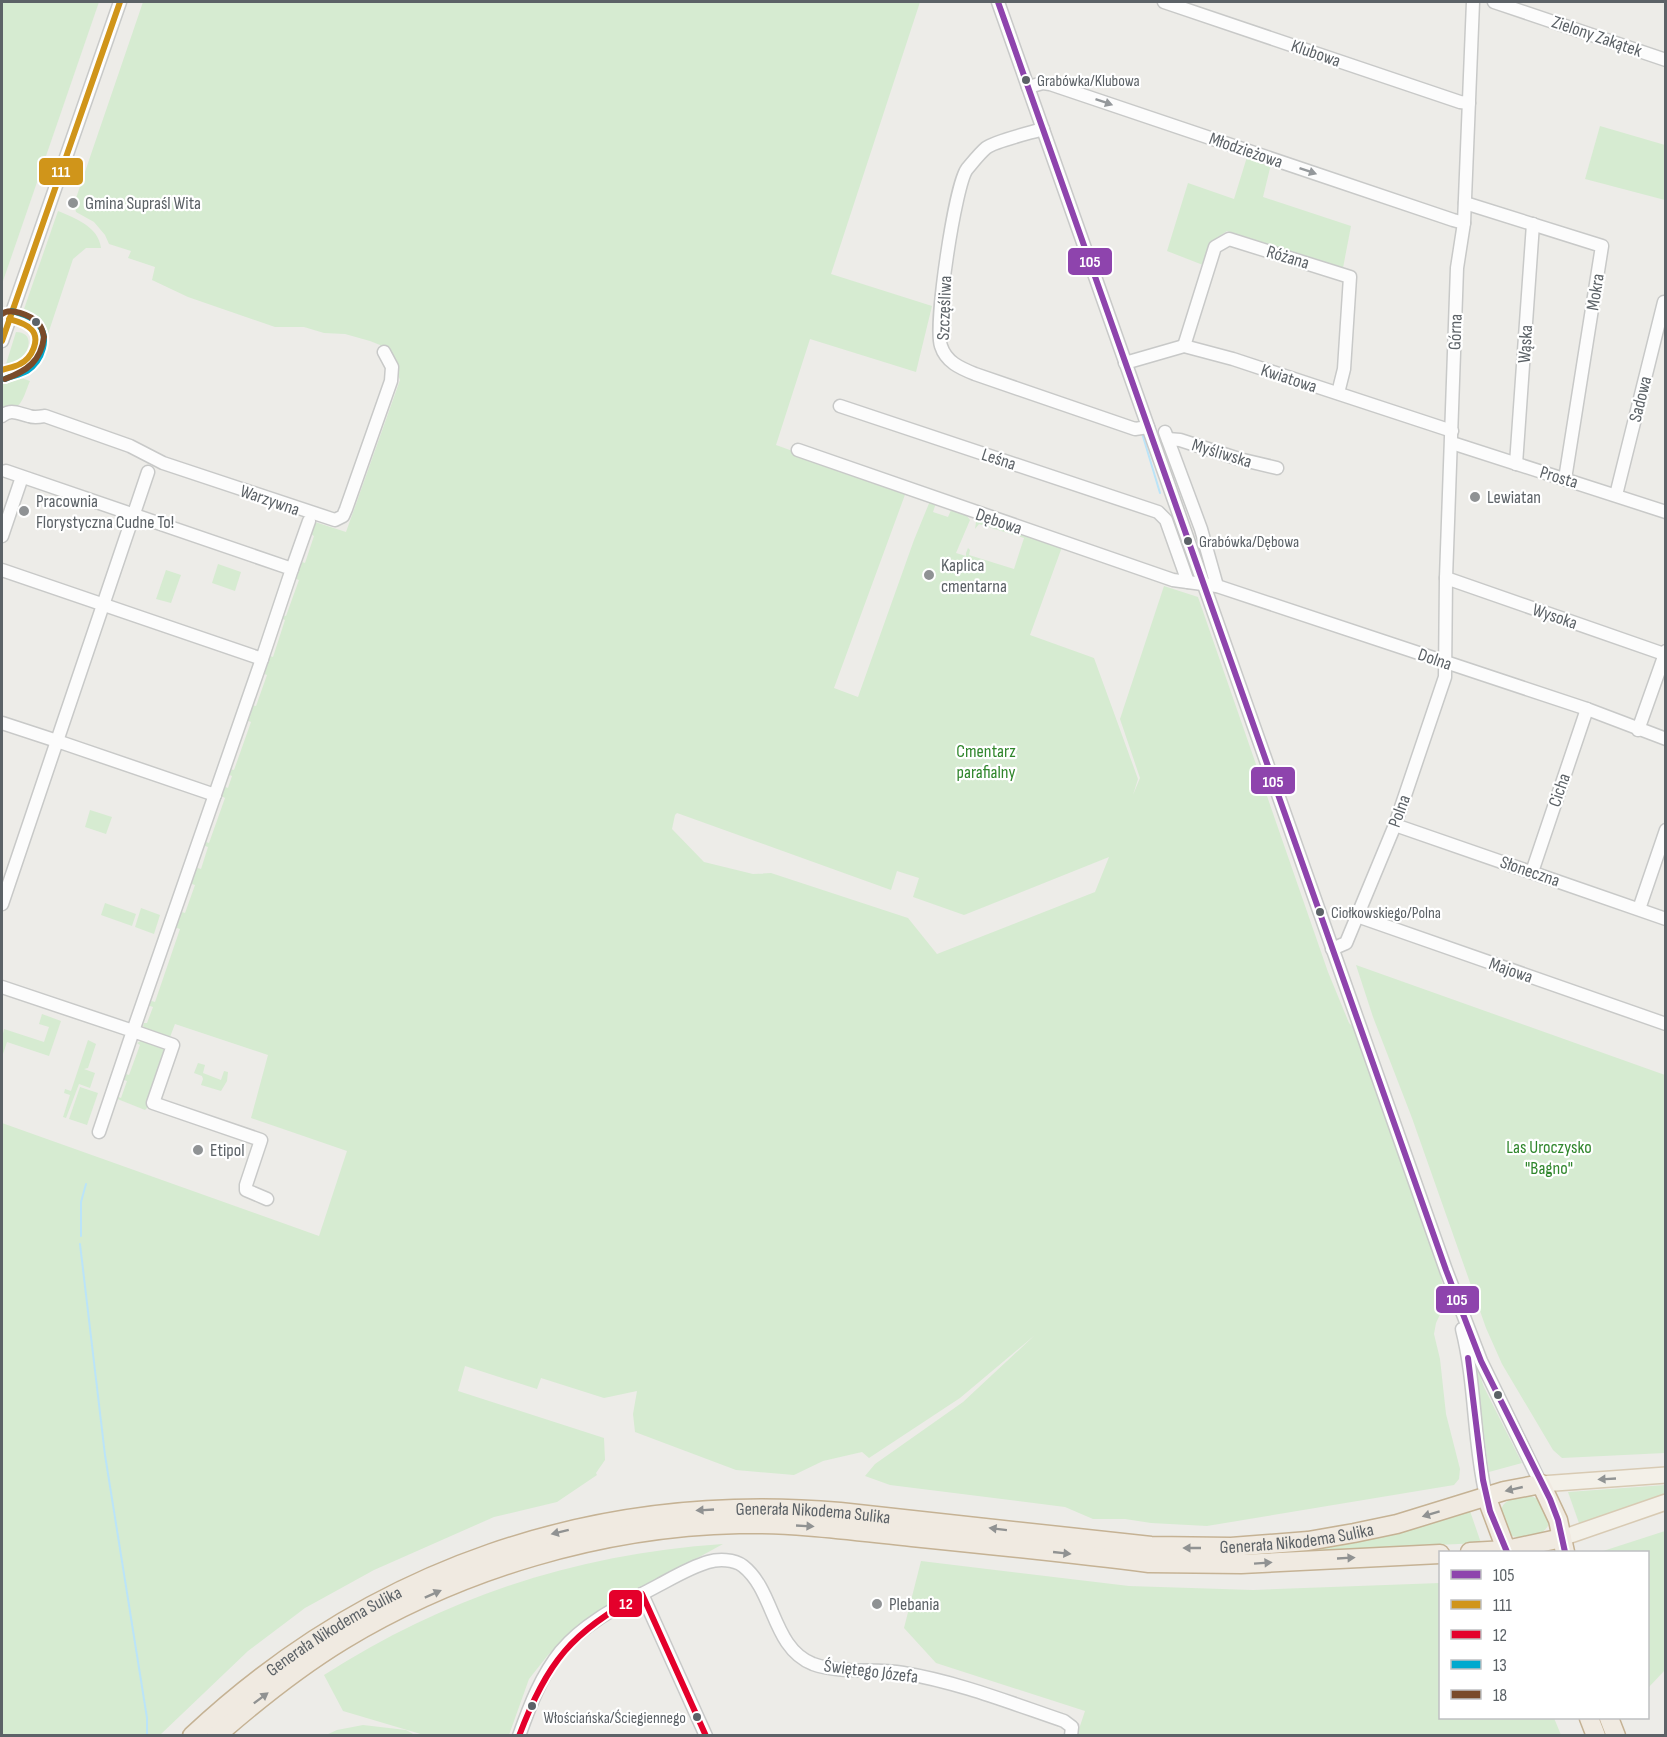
<svg xmlns="http://www.w3.org/2000/svg" width="1667" height="1737" viewBox="0 0 1667 1737" font-family="'Sofia Sans Condensed',sans-serif">
<style>
.green{fill:#d6ebd1;fill-rule:evenodd}
.lines{fill:none;stroke-linecap:round;stroke-linejoin:round}
.stream{stroke:#bbe4f8;stroke-width:2}
.minor-casing{stroke:#c8c9c8;stroke-width:15}
.major-casing{stroke:#d8cab3;stroke-width:18}
.highway-casing{stroke:#c5b294;stroke-width:21}
.minor{stroke:#fcfcfc;stroke-width:12}
.major{stroke:#f3f0e8;stroke-width:15}
.highway{stroke:#f0eae1;stroke-width:18}
.bus-1-casing{stroke:#fff;stroke-width:10}
.bus-2-casing{stroke:#fff;stroke-width:10}
.bus-3-casing{stroke:#fff;stroke-width:10}
.bus-4-casing{stroke:#fff;stroke-width:10}
.bus-5-casing{stroke:#fff;stroke-width:10}
.bus-1{stroke:#8e44ad;stroke-width:6}
.bus-2{stroke:#d0951a;stroke-width:6}
.bus-3{stroke:#e4002b;stroke-width:6}
.bus-4{stroke:#00a9ce;stroke-width:6}
.bus-5{stroke:#7a4b2a;stroke-width:6}
.oneway{fill:#94989b}
.oneway2{fill:#919494}
.oneway3{fill:#909292}
.bus-dot{fill:#5c6267;stroke:#fff;stroke-width:2}
.poi-dot{fill:#8f9294;stroke:#fff;stroke-width:2}
.labels{text-anchor:middle;stroke-width:4.5;stroke-linejoin:round;paint-order:stroke}
.bus-label{font-size:16px;fill:#5c6267;stroke:#fff;text-anchor:start}
.street-label{font-size:18px;fill:#5c6267;stroke:#fff}
.poi-label{font-size:18px;fill:#5c6267;stroke:#fff;text-anchor:start}
.park-label{font-size:18px;fill:#30862c;stroke:#fff}
.line-badge{stroke:#fff;stroke-width:2}
.badge-label{font-size:16px;text-anchor:middle;font-weight:bold;fill:#fff}
</style>
<rect width="100%" height="100%" fill="#edece8"/>
<g class="green">
<polygon points="2,2 99,2 2,284"/>
<path d="M143 2H920L831 274 932 306 916 372 810 339 776 445 906 492 834 688 858 697 914 540 930 501 936 503 933 512 948 517 951 510 967 516 970 520 956 553 966 556V553L968 548 970 550 969 555 1014 569 1024 538 979 524 975 529 976 522 982 521 1062 547 1030 635 1094 658 1138 779 1133 795 1140 778 1120 719 1164 586 1198 597 1328 972 1349 1023 1354 1028 1359 1039 1440 1274 1446 1297 1445 1304 1436 1323 1434 1334 1440 1359 1446 1414 1460 1469 1459 1479 1454 1485 1207 1526 1151 1523 1125 1519H1093L1065 1507 890 1485 865 1476 875 1464 963 1402 1035 1335 960 1398 869 1458 862 1452 823 1461 794 1475 736 1470 635 1432 633 1414 637 1391 604 1398 541 1378 537 1389 465 1366 458 1391 604 1438 605 1460 596 1473 597 1475 557 1502 494 1517 374 1570 305 1608 248 1651 160 1735H2V1123L319 1236 347 1151 251 1118 268 1055 175 1024 170 1037 145 1029 143 1026 144 1023H147L153 1007 147 1005 148 1000 155 1002 180 929 174 927 179 911 185 913 195 885 189 883 194 867 201 869 208 847 202 845 203 841 209 843 225 798 219 795 222 786 228 788 232 776 227 774 229 769 234 770 251 722 246 720 251 705 256 706 267 675 262 673 267 655 273 657 285 620 280 618 282 615 286 616 299 580 294 578 299 561 305 563 314 536 309 533 312 521 346 532 400 380 390 355 380 345 370 341 345 334 324 333 304 327H275L188 297 152 280 155 267 128 258 131 251 109 244 105 235 94 222 76 212 74 204ZM677 813 891 890 897 871 919 878 913 897 964 915 1109 857 1095 892 937 954 908 918 771 873 753 874 704 862 672 829 675 815Z"/>
<polygon points="1600,126 1665,145 1665,200 1585,179"/>
<polygon points="1247,157 1271,164 1263,197 1351,226 1343,268 1227,231 1211,242 1203,265 1167,251 1188,183 1234,199"/>
<path d="M58 211C75 218 99 227 101 248H86L73 259 47 337 43 336 40 326 23 312Z"/>
<path d="M16 332C33 332 31 349 21 358 17 361 11 363 6 364Z"/>
<path d="M13 375 30 381C27 387 23 404 16 407 11 408 7 407 2 409V380Z"/>
<polygon points="218,564 241,572 235,591 212,583"/>
<polygon points="166,570 181,575 171,603 156,599"/>
<polygon points="90,810 112,817 106,834 85,827"/>
<polygon points="105,903 136,914 132,926 101,915"/>
<polygon points="141,908 160,915 154,934 135,927"/>
<polygon points="1356,965 1665,1075 1665,1453 1562,1458 1553,1450 1502,1364 1486,1328 1412,1118 1373,1017"/>
<polygon points="42,1014 61,1021 49,1056 7,1042 2,1057 2,1038 4,1029 44,1042 49,1027 39,1024"/>
<polygon points="88,1040 96,1044 88,1068 84,1069 95,1073 90,1088 79,1084 66,1118 63,1117 70,1095 64,1093 65,1089 71,1091"/>
<polygon points="141,1041 167,1050 167,1052 147,1108 145,1110 115,1098 115,1096 121,1098 127,1081 121,1079 123,1073 129,1075 140,1045 137,1043"/>
<polygon points="198,1063 205,1065 203,1073 221,1080 224,1071 228,1072 227,1081 221,1091 201,1085 203,1079 202,1076 194,1073"/>
<polygon points="80,1087 98,1093 87,1125 69,1119"/>
<polygon points="1473,1356 1484,1387 1522,1463 1489,1472"/>
<polygon points="1665,1485 1665,1497 1580,1526 1568,1492"/>
<path d="M1529 1495 1542 1501C1544 1507 1548 1514 1549 1520 1550 1536 1522 1540 1512 1536 1507 1532 1506 1526 1503 1519 1496 1500 1515 1498 1529 1495Z"/>
<polygon points="1469,1508 1481,1543 1325,1550 1288,1556 1232,1559 1176,1553"/>
<polygon points="1665,1531 1665,1670 1648,1688 1648,1552 1600,1552"/>
<path d="M723 1544 586 1619 548 1655 529 1679 509 1735H424L343 1711 324 1675C448 1596 577 1554 723 1544Z"/>
<polygon points="921,1561 1129,1586 1253,1590 1440,1583 1440,1718 1554,1718 1561,1735 1077,1735 1085,1711 936,1663 904,1628"/>
<polygon points="363,1725 406,1730 415,1735 326,1735 337,1730"/>
</g>
<g class="lines">
<g class="stream">
<polyline points="1142,433 1160,493"/>
<polyline points="81,1236 81,1202 86,1184"/>
<polyline points="80,1244 105,1455 147,1718 147,1736"/>
</g>
<defs>
<g id="minor">
<polyline points="998,2 1446,1270 1481,1361 1541,1484"/>
<polyline points="1164,2 1460,102 1469,103"/>
<polyline points="1494,2 1666,60"/>
<polyline points="1028,87 1043,83 1050,84 1453,220 1464,223"/>
<path d="M1043 129C1030 133 995 141 986 148 979 154 973 162 967 169 955 185 934 326 941 346 946 362 960 368 975 374L1135 429 1148 427"/>
<polyline points="1465,203 1602,246 1565,479"/>
<polyline points="2,341 120,2"/>
<polyline points="1184,346 1215,247 1229,239 1350,277 1344,369 1338,393"/>
<polyline points="1125,363 1184,346 1233,359 1452,431"/>
<polyline points="840,406 1158,512 1166,520 1188,582"/>
<path d="M2 416C11 408 19 414 29 416 34 418 39 417 45 416L130 446 163 463 335 520 343 516 346 509 391 381 392 367 384 352"/>
<polyline points="1165,432 1201,529 1217,586"/>
<polyline points="1168,439 1180,440 1239,459 1277,468"/>
<polyline points="1452,443 1666,512"/>
<polyline points="798,450 1173,580 1217,586 1587,709 1666,739"/>
<polyline points="1516,464 1533,224"/>
<polyline points="1616,495 1664,302"/>
<polyline points="2,536 22,477"/>
<polyline points="292,569 309,521"/>
<polyline points="2,570 262,659 292,569 6,471"/>
<polyline points="1446,578 1664,654"/>
<polyline points="262,659 133,1031 173,1045 153,1103 261,1140 246,1185 246,1190 267,1199"/>
<polyline points="2,723 57,741 148,472"/>
<polyline points="1638,730 1666,651"/>
<polyline points="1395,825 1666,919"/>
<polyline points="1532,872 1587,709"/>
<polyline points="2,904 57,741 215,795"/>
<polyline points="1639,909 1666,830"/>
<polyline points="1357,916 1666,1024"/>
<polyline points="1332,949 1346,943 1395,825 1445,677 1446,578 1457,268 1464,223 1473,2"/>
<polyline points="2,987 133,1031 99,1132"/>
<path d="M1462 1329C1476 1384 1473 1441 1486 1496"/>
<polyline points="642,1594 706,1736"/>
<path d="M519 1736C530 1705 541 1676 561 1651 587 1620 624 1604 659 1585 674 1577 691 1567 708 1562 718 1559 734 1559 743 1566 775 1591 772 1648 813 1664 841 1674 874 1668 903 1673 958 1682 1011 1703 1064 1721L1072 1727 1071 1736"/>
</g>
<g id="major">
<polyline points="1541,1484 1666,1475"/>
<polyline points="1562,1538 1666,1502"/>
</g>
<g id="highway">
<polyline points="1486,1496 1507,1552"/>
<polyline points="1470,1552 1506,1550 1562,1538"/>
<polyline points="1589,1718 1596,1736"/>
<polyline points="1609,1718 1616,1736"/>
<path id="s1" d="M192 1736C371 1568 596 1491 840 1512L1151 1546 1231 1547 1308 1541 1354 1533 1397 1524 1504 1491 1541 1484 1558 1520 1565 1552"/>
<path d="M216 1736C256 1701 297 1668 343 1640 461 1569 601 1527 739 1524 796 1523 854 1531 912 1537 991 1545 1070 1553 1149 1563L1241 1564 1440 1554"/>
</g>
</defs>
<use href="#minor" class="minor-casing"/>
<use href="#major" class="major-casing"/>
<use href="#highway" class="highway-casing"/>
<use href="#minor" class="minor"/>
<use href="#major" class="major"/>
<use href="#highway" class="highway"/>
<defs>
<g id="bus-1">
<polyline points="998,2 1446,1270 1481,1361 1550,1499 1558,1520 1565,1552"/>
<polyline points="1468,1358 1483,1480 1490,1511 1507,1552"/>
</g>
<g id="bus-2">
<polyline points="2,341 120,2"/>
<path d="M2 370C8 368 15 367 20 364 32 358 41 339 31 329 25 323 16 321 9 319"/>
</g>
<path id="bus-3" d="M519 1736C547 1662 572 1631 642 1594L706 1736"/>
<path id="bus-4" d="M5 379C12 376 20 375 27 371 42 361 51 337 37 323 31 316 21 314 12 311"/>
<path id="bus-5" d="M2 314C10 307 30 315 38 323 41 326 43 332 44 337 41 361 27 371 5 379"/>
</defs>
<use href="#bus-1" class="bus-1-casing"/>
<use href="#bus-2" class="bus-2-casing"/>
<use href="#bus-3" class="bus-3-casing"/>
<use href="#bus-4" class="bus-4-casing"/>
<use href="#bus-5" class="bus-5-casing"/>
<use href="#bus-1" class="bus-1"/>
<use href="#bus-2" class="bus-2"/>
<use href="#bus-3" class="bus-3"/>
<use href="#bus-4" class="bus-4"/>
<use href="#bus-5" class="bus-5"/>
</g>
<defs><path id="oneway-solid" d="M-6-.8H1V-3.2L6.5 0L1 3.2V.8H-6Z" transform="scale(1.5)"/></defs>
<g class="oneway">
<use href="#oneway-solid" transform="translate(1104 102) rotate(19)"/>
<use href="#oneway-solid" transform="translate(1308 171) rotate(19)"/>
</g>
<use class="oneway2" href="#oneway-solid" transform="translate(1607 1479) rotate(177)"/>
<g class="oneway3">
<use href="#oneway-solid" transform="translate(1514 1489) rotate(167)"/>
<use href="#oneway-solid" transform="translate(705 1510) rotate(177)"/>
<use href="#oneway-solid" transform="translate(1431 1514) rotate(163)"/>
<use href="#oneway-solid" transform="translate(805 1526) rotate(3)"/>
<use href="#oneway-solid" transform="translate(998 1529) rotate(-173)"/>
<use href="#oneway-solid" transform="translate(560 1532) rotate(166)"/>
<use href="#oneway-solid" transform="translate(1192 1548) rotate(-180)"/>
<use href="#oneway-solid" transform="translate(1062 1553) rotate(6)"/>
<use href="#oneway-solid" transform="translate(1346 1558) rotate(-3)"/>
<use href="#oneway-solid" transform="translate(1263 1563) rotate(-4)"/>
<use href="#oneway-solid" transform="translate(433 1594) rotate(-24)"/>
<use href="#oneway-solid" transform="translate(261 1698) rotate(-37)"/>
</g>
<g class="bus-dot">
<circle cx="1026" cy="80" r="5"/>
<circle cx="36" cy="322" r="5"/>
<circle cx="1188" cy="541" r="5"/>
<circle cx="1320" cy="912" r="5"/>
<circle cx="1498" cy="1395" r="5"/>
<circle cx="532" cy="1706" r="5"/>
<circle cx="697" cy="1717" r="5"/>
</g>
<g class="poi-dot">
<circle cx="73" cy="203" r="6"/>
<circle cx="1475" cy="497" r="6"/>
<circle cx="24" cy="511" r="6"/>
<circle cx="929" cy="575" r="6"/>
<circle cx="198" cy="1150" r="6"/>
<circle cx="877" cy="1604" r="6"/>
</g>
<g class="labels">
<g class="bus-label">
<text x="1037" y="86">Grabówka/Klubowa</text>
<text x="1199" y="547">Grabówka/Dębowa</text>
<text x="1331" y="918">Ciołkowskiego/Polna</text>
<text x="686" y="1723" text-anchor="end">Włościańska/Ściegiennego</text>
</g>
<g class="street-label">
<text transform="translate(1597 36) rotate(19)" y="6">Zielony Zakątek</text>
<text transform="translate(1316 53) rotate(19)" y="6">Klubowa</text>
<text transform="translate(1246 150) rotate(19)" y="6">Młodzieżowa</text>
<text transform="translate(1288 257) rotate(17)" y="6">Różana</text>
<text transform="translate(1595 292) rotate(-81)" y="6">Mokra</text>
<text transform="translate(944 308) rotate(-88)" y="6">Szczęśliwa</text>
<text transform="translate(1455 332) rotate(-88)" y="6">Górna</text>
<text transform="translate(1525 344) rotate(-86)" y="6">Wąska</text>
<text transform="translate(1289 378) rotate(18)" y="6">Kwiatowa</text>
<text transform="translate(1640 399) rotate(-76)" y="6">Sadowa</text>
<text transform="translate(1222 453) rotate(17)" y="6">Myśliwska</text>
<text transform="translate(999 459) rotate(18)" y="6">Leśna</text>
<text transform="translate(1559 477) rotate(17)" y="6">Prosta</text>
<text transform="translate(270 500) rotate(19)" y="6">Warzywna</text>
<text transform="translate(999 521) rotate(19)" y="6">Dębowa</text>
<text transform="translate(1555 616) rotate(19)" y="6">Wysoka</text>
<text transform="translate(1435 659) rotate(19)" y="6">Dolna</text>
<text transform="translate(1559 790) rotate(-71)" y="6">Cicha</text>
<text transform="translate(1399 811) rotate(-70)" y="6">Polna</text>
<text transform="translate(1530 871) rotate(19)" y="6">Słoneczna</text>
<text transform="translate(1511 970) rotate(19)" y="6">Majowa</text>
<text dy="6" stroke="none"><textPath href="#s1" startOffset="680">Generała Nikodema Sulika</textPath></text>
<text dy="6" stroke="none"><textPath href="#s1" startOffset="1166">Generała Nikodema Sulika</textPath></text>
<text dy="6" stroke="none"><textPath href="#s1" startOffset="177">Generała Nikodema Sulika</textPath></text>
<text transform="translate(871 1671) rotate(7)" y="6">Świętego Józefa</text>
</g>
<g class="poi-label">
<text x="85" y="209">Gmina Supraśl Wita</text>
<text x="1487" y="503">Lewiatan</text>
<text x="36" y="507">Pracownia<tspan x="36" dy="21">Florystyczna Cudne To!</tspan></text>
<text x="941" y="571">Kaplica<tspan x="941" dy="21">cmentarna</tspan></text>
<text x="210" y="1156">Etipol</text>
<text x="889" y="1610">Plebania</text>
</g>
<g class="park-label">
<text x="986" y="757">Cmentarz<tspan x="986" dy="21">parafialny</tspan></text>
<text x="1549" y="1153">Las Uroczysko<tspan x="1549" dy="21">"Bagno"</tspan></text>
</g>
</g>
<g class="line-badge">
<rect x="38" y="157" width="46" height="29" rx="6" fill="#d0951a"/>
<rect x="1067" y="247" width="46" height="29" rx="6" fill="#8e44ad"/>
<rect x="1250" y="766" width="46" height="29" rx="6" fill="#8e44ad"/>
<rect x="1435" y="1285" width="45" height="29" rx="6" fill="#8e44ad"/>
<rect x="608" y="1589" width="35" height="29" rx="6" fill="#e4002b"/>
</g>
<g class="badge-label">
<text x="61" y="177">111</text>
<text x="1090" y="267">105</text>
<text x="1273" y="787">105</text>
<text x="1457" y="1305">105</text>
<text x="626" y="1609">12</text>
</g>
<rect width="1667" height="1737" fill="none" stroke="#5c6267" stroke-width="6"/>
<rect x="1439" y="1551" width="210" height="168" fill="#ffffff" stroke="#bec0c2" stroke-width="1.5"/>
<rect x="1451" y="1570" width="30" height="9" fill="#8e44ad" stroke="#bec0c2" stroke-width="1.5"/>
<text x="1493" y="1581" font-size="18" fill="#5c6267">105</text>
<rect x="1451" y="1600" width="30" height="9" fill="#d0951a" stroke="#bec0c2" stroke-width="1.5"/>
<text x="1493" y="1611" font-size="18" fill="#5c6267">111</text>
<rect x="1451" y="1630" width="30" height="9" fill="#e4002b" stroke="#bec0c2" stroke-width="1.5"/>
<text x="1493" y="1641" font-size="18" fill="#5c6267">12</text>
<rect x="1451" y="1660" width="30" height="9" fill="#00a9ce" stroke="#bec0c2" stroke-width="1.5"/>
<text x="1493" y="1671" font-size="18" fill="#5c6267">13</text>
<rect x="1451" y="1690" width="30" height="9" fill="#7a4b2a" stroke="#bec0c2" stroke-width="1.5"/>
<text x="1493" y="1701" font-size="18" fill="#5c6267">18</text>
</svg>
